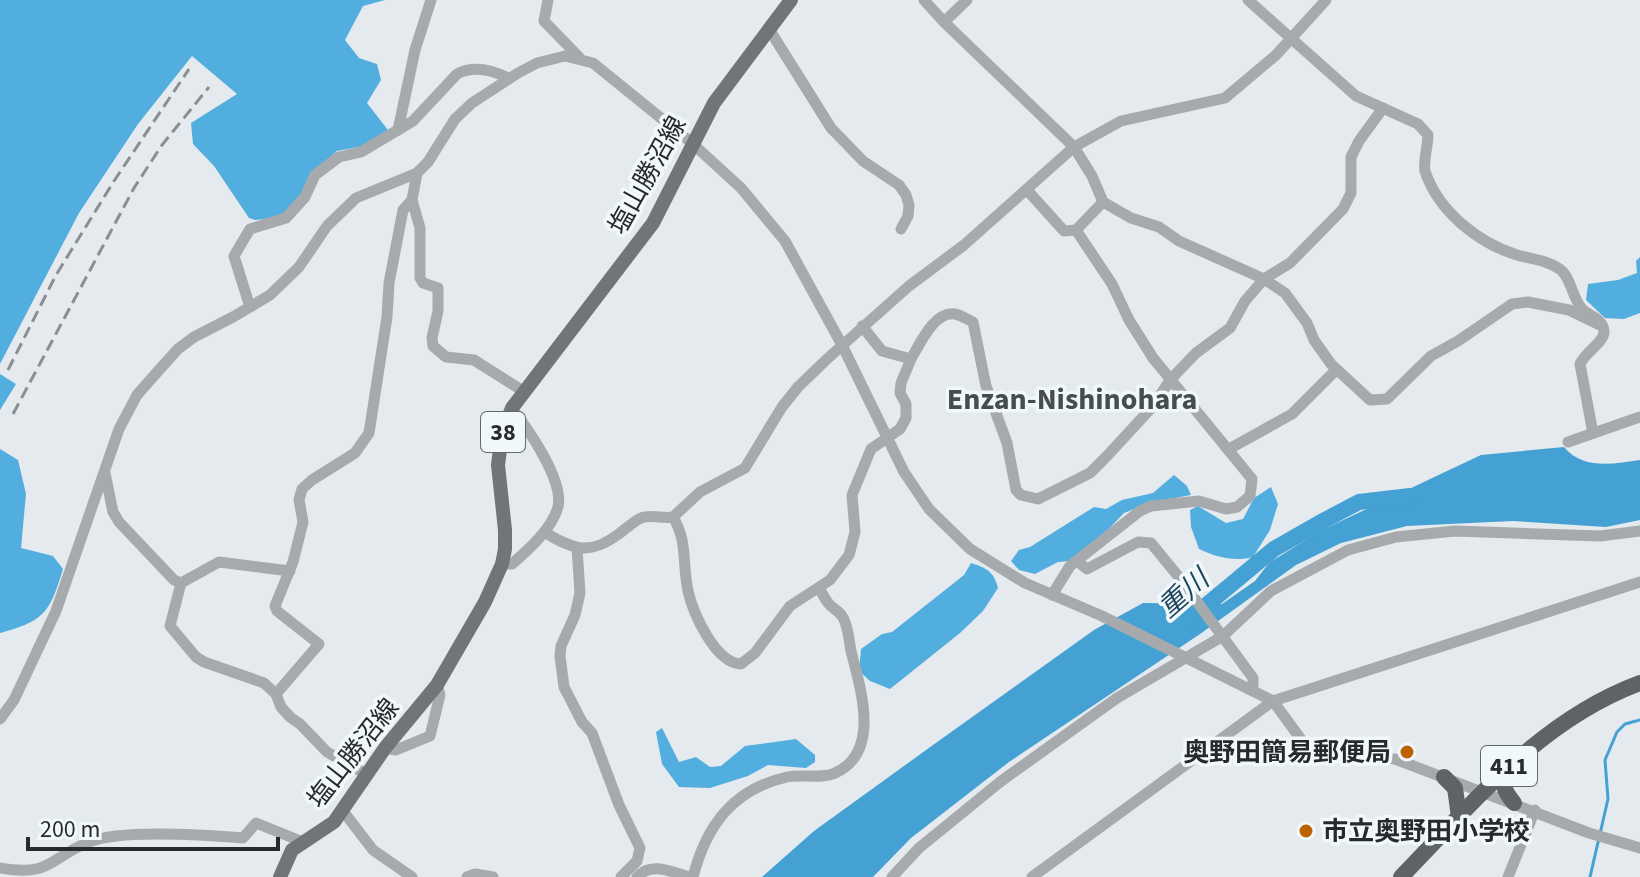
<svg xmlns="http://www.w3.org/2000/svg" width="1640" height="877" viewBox="0 0 1640 877" font-family="'Source Sans 3','Noto Sans JP',sans-serif">
<style>
.forest{fill:#53aee0}
.water{fill:#45a1d3}
.lines{fill:none;stroke-linecap:round;stroke-linejoin:round}
.stream{stroke:#45a1d3;stroke-width:3}
.river{stroke:#45a1d3;stroke-width:16}
.minor{stroke:#a7aaac;stroke-width:11}
.major{stroke:#717579;stroke-width:14}
.highway{stroke:#5d6366;stroke-width:16}
.rail{stroke:#8b8f92;stroke-width:3;stroke-dasharray:12 6;stroke-linecap:butt}
.poi-dot{fill:#bc6202;stroke:#f1f8fc;stroke-width:3}
.labels{text-anchor:middle;stroke-width:7;stroke-linejoin:round;paint-order:stroke}
.shield{fill:#f1f8fc;stroke:#64676a;stroke-width:2}
.shield-label{font-size:24px;font-weight:bold;fill:#27292b}
.street-label{font-size:26px;fill:#27292b;stroke:#f1f8fc}
.poi-label{font-size:26px;font-weight:bold;fill:#27292b;stroke:#f1f8fc;text-anchor:end}
.water-label{font-size:28px;font-style:italic;fill:#21475d;stroke:#f1f8fc}
.quarter-label{font-size:30px;font-weight:bold;fill:#474c50;stroke:#f1f8fc}
</style>
<rect width="100%" height="100%" fill="#e4eaee"/>
<g class="forest">
<polygon points="0,0 385,0 363,6 345,40 359,58 377,64 381,80 367,103 388,130 364,146 337,151 309,177 303,196 279,218 255,220 249,218 214,166 193,144 191,123 237,94 192,56 138,124 79,213 0,364"/>
<polygon points="1640,257 1640,313 1624,319 1605,318 1586,300 1588,284 1618,280 1637,273 1636,261"/>
<polygon points="0,374 16,384 0,410"/>
<path d="M0 449 18 460 26 494 21 548 53 556 63 569C50 612 45 621 0 633Z"/>
<polygon points="1174,475 1187,486 1191,495 1153,502 1124,513 1105,533 1069,561 1058,562 1035,574 1019,570 1011,561 1019,550 1030,547 1094,507 1106,509 1122,500 1153,493"/>
<path d="M1271 487 1278 504 1270 530 1253 557C1234 562 1216 557 1199 549L1191 527 1190 510 1198 506 1226 523 1243 519 1254 498Z"/>
<path d="M971 563C987 568 994 572 998 588L983 611 960 633 890 689 870 681 859 671 861 649 882 634 892 632 964 575Z"/>
<polygon points="662,728 679,762 696,757 710,767 721,766 745,746 796,739 815,755 815,762 806,768 768,765 748,776 710,788 679,787 662,764 656,732"/>
</g>
<path class="water" d="M1564 447C1583 470 1613 464 1640 460V520L1606 527 1513 521 1407 526 1341 543 1296 565 1200 634 1009 762 911 838 873 877H762L814 831 933 745 1094 630 1143 603 1222 604 1255 581 1269 563 1320 531 1481 455Z"/>
<g class="lines">
<polyline class="stream" points="1590,877 1608,799 1605,760 1617,732 1625,724 1640,720"/>
<polyline class="river" points="1191,618 1274,549 1323,521 1359,502 1410,496"/>
<g class="minor">
<polyline points="548,0 544,21 579,57"/>
<polyline points="924,0 944,22 1074,147 1092,176 1103,202 1131,218 1159,227 1179,241 1264,279 1285,293 1307,323 1314,340 1331,364 1370,400 1387,399 1431,356 1458,341 1512,304 1528,302 1569,310 1602,326"/>
<path d="M1248 0 1356 96 1418 124 1428 135C1428 145 1423 162 1425 171 1438 211 1478 243 1517 255 1531 259 1552 261 1563 272 1572 282 1573 300 1583 310 1590 316 1603 319 1604 331 1605 342 1586 351 1580 364L1593 433"/>
<polyline points="944,22 967,0"/>
<polyline points="769,29 831,128 863,161 899,185 906,195 909,205 908,216 901,229"/>
<polyline points="398,130 415,50 431,0"/>
<polyline points="417,173 412,200 420,228 420,278 423,283 438,288 438,311 432,338 433,346 446,357 474,360 523,391"/>
<polyline points="1027,190 1064,231 1076,230 1103,202"/>
<path d="M250 307 234 256 250 229 286 218 305 197 315 175 339 157 361 152 413 121 457 74C474 65 492 70 508 78"/>
<path d="M862 326 882 351 911 359C920 344 934 311 955 314 961 315 968 320 973 322L986 386 1007 443 1016 490 1021 495 1038 499 1090 473 1107 456 1154 405 1170 380 1196 353 1230 328 1245 301 1264 279 1290 263 1343 209 1351 193V157L1359 141 1383 108"/>
<polyline points="1568,442 1640,417"/>
<polyline points="1229,449 1292,414 1336,370"/>
<polyline points="105,473 113,512 119,522 174,580 181,583"/>
<path d="M673 517C688 542 682 563 688 591 693 613 715 663 741 664L755 653 790 606 830 580 849 555 855 532 852 495 871 449 900 429 906 418V404L900 393 901 383 911 359"/>
<path d="M544 532C574 550 590 556 620 533 627 528 634 521 641 518 651 514 663 519 673 517L700 492 745 468 782 407 798 387 827 359 909 286 964 245 1074 147 1121 121 1225 98 1276 55 1326 0"/>
<polyline points="577,548 580,593 575,615 561,646 560,656 564,687 582,722 592,733 619,805 640,848 637,861 621,877"/>
<polyline points="1077,561 1087,569 1138,542 1151,543 1178,576 1253,678 1253,691"/>
<path d="M502 564H512C528 550 552 529 558 507 564 480 528 429 512 408"/>
<polyline points="181,583 170,626 196,657 204,662 264,683 276,694 281,707 290,717 300,724 327,752 366,774"/>
<polyline points="181,583 219,562 290,571"/>
<polyline points="1052,595 1070,566 1140,511 1151,506 1199,501 1226,509 1237,507 1250,496 1252,479 1153,358 1129,320 1112,284 1076,230"/>
<polyline points="276,694 319,644 277,611 275,606 293,562 303,522 299,500 302,489 312,480 355,453 369,433 387,317 389,283 403,210 412,200"/>
<polyline points="0,719 14,700 56,611 119,429 137,395 159,370 178,349 194,337 233,317 270,295 299,267 327,226 356,198 417,173 428,162 455,119 472,103 518,73 537,63 565,56 593,63 693,144 741,188 785,241 842,345 904,472 929,509 970,549 1025,583 1102,616 1273,701 1303,742 1311,748 1325,753 1395,759 1589,833 1640,848"/>
<polyline points="385,748 396,750 430,736 440,695 437,685"/>
<polyline points="343,811 373,850 412,877"/>
<path d="M0 868C51 877 49 858 89 842 121 829 206 835 243 838L256 823 303 842"/>
<polyline points="467,877 475,874 493,877"/>
<path d="M637 877C651 861 672 872 689 877"/>
<path d="M693 877C706 826 733 789 787 777 802 774 822 779 835 773 882 752 860 687 851 651 849 641 848 624 842 616 839 611 832 608 829 604 825 599 822 593 819 588"/>
<polyline points="892,877 919,848 1000,782 1117,698 1223,636 1271,591 1348,550 1396,537 1455,531 1600,536 1640,531"/>
<polyline points="1032,877 1273,701 1640,582"/>
<polyline points="1508,877 1535,810"/>
</g>
<polyline class="major" points="280,877 292,850 334,822 385,748 437,685 485,602 502,564 505,549 505,530 498,465 502,434 512,408 653,223 714,103 791,0"/>
<g class="highway">
<path d="M1506 769C1501 784 1504 791 1514 803"/>
<polyline points="1444,777 1455,788 1459,817"/>
<path d="M1401 877C1473 803 1540 720 1640 683"/>
</g>
<g class="rail">
<polyline points="8,370 56,275 114,181 189,69"/>
<polyline points="13,414 134,188 162,145 209,87"/>
</g>
</g>
<g class="poi-dot">
<circle cx="1407" cy="752" r="8"/>
<circle cx="1306" cy="831" r="8"/>
</g>
<g class="labels">
<g class="shield">
<rect x="481" y="412" width="44" height="40" rx="6"/>
<rect x="1481" y="746" width="56" height="40" rx="6"/>
</g>
<g class="shield-label">
<text x="503" y="440">38</text>
<text x="1509" y="774">411</text>
</g>
<g class="street-label">
<text transform="translate(647 175) rotate(-61)" y="9">塩山勝沼線</text>
<text transform="translate(353 753) rotate(-52)" y="9">塩山勝沼線</text>
</g>
<g class="poi-label">
<text x="1391" y="761">奥野田簡易郵便局</text>
<text x="1322" y="840" text-anchor="start">市立奥野田小学校</text>
</g>
<g class="water-label">
<text transform="translate(1183 593) rotate(-41)" y="10">重川</text>
</g>
<g class="quarter-label">
<text x="1072" y="409">Enzan-Nishinohara</text>
</g>
</g>
<path d="M28 837v12h250v-12" fill="none" stroke="#27292b" stroke-width="4"/>
<text x="40" y="837" font-size="24" fill="#27292b" stroke="#f1f8fc" stroke-width="6" paint-order="stroke">200 m</text>
</svg>
